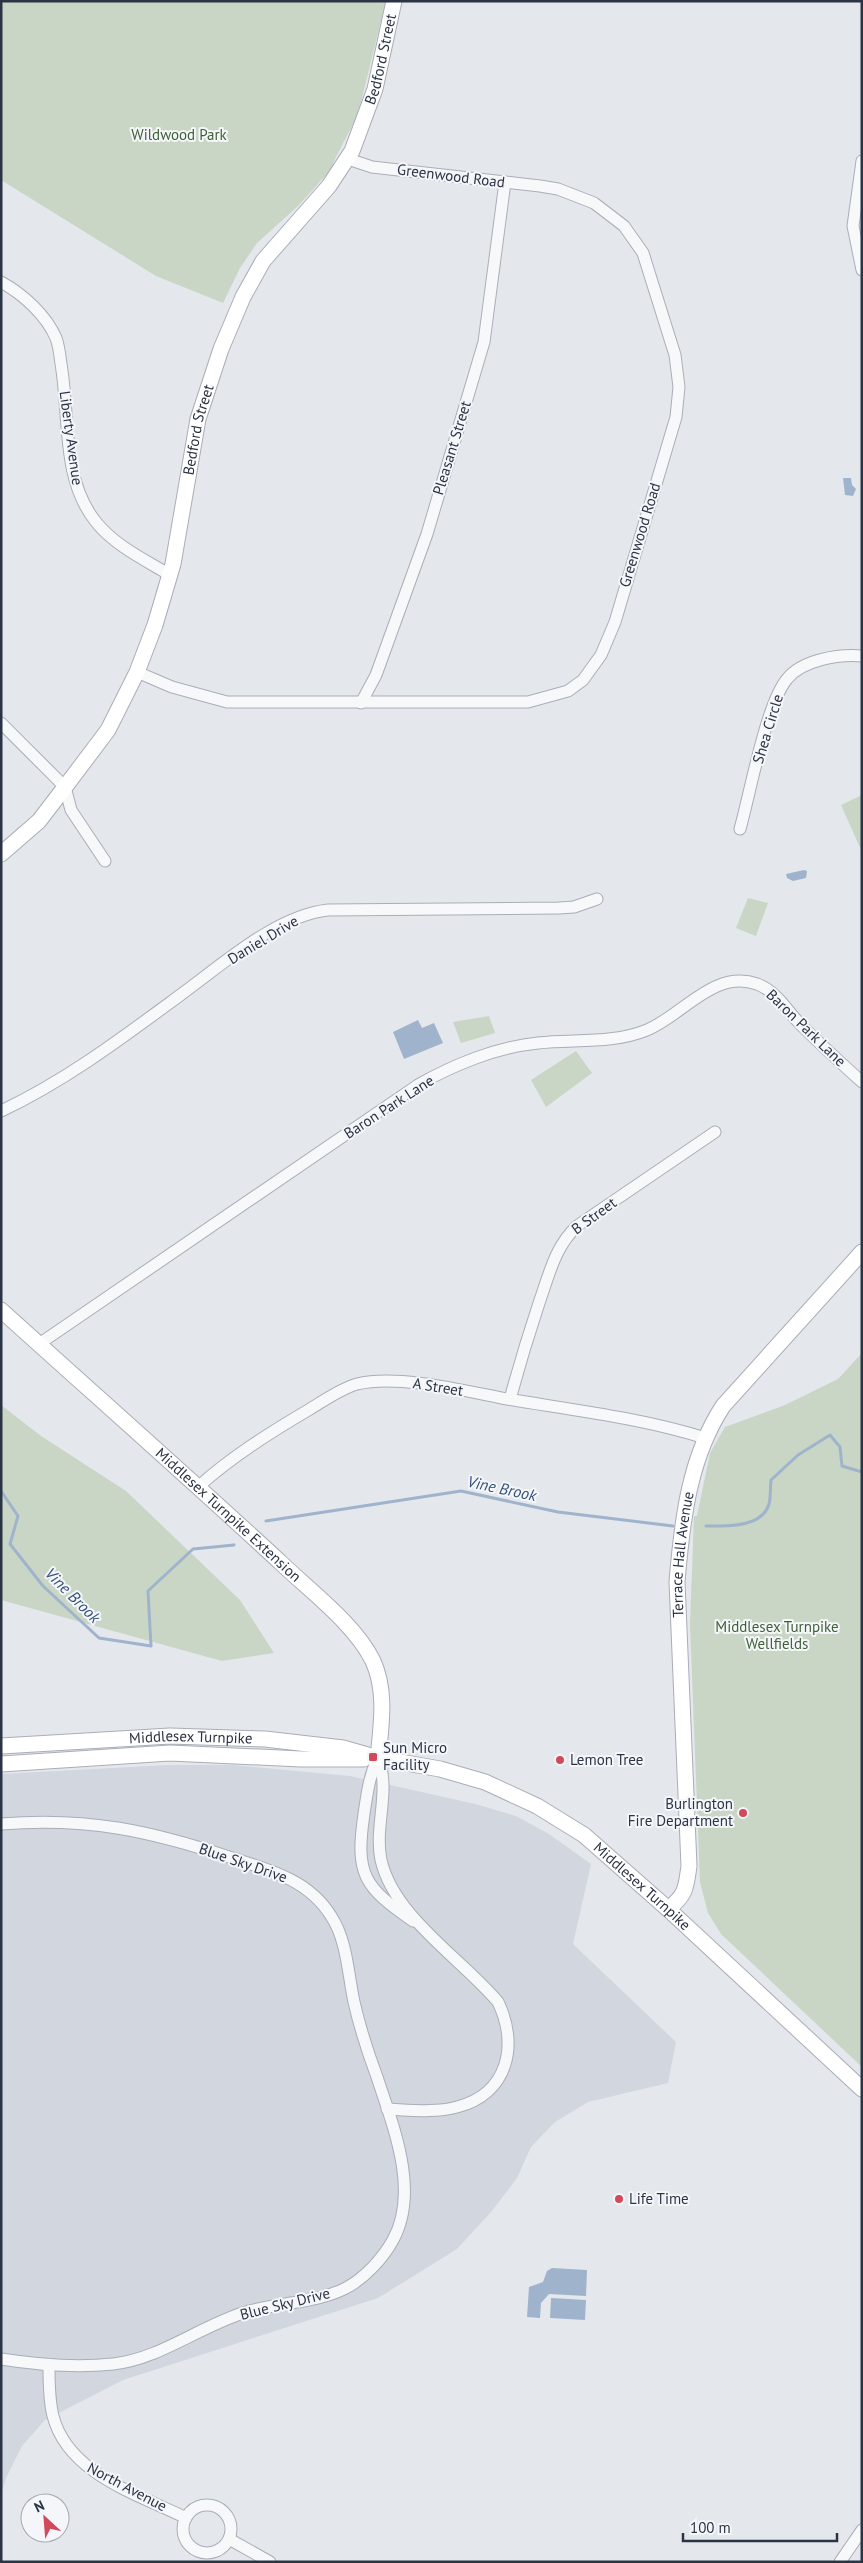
<svg xmlns="http://www.w3.org/2000/svg" width="863" height="2563" viewBox="0 0 863 2563" font-family="'PT Sans',sans-serif">
<style>
.built{fill:#d2d6de}
.green{fill:#c9d6c5}
.water{fill:#9fb4cc}
.lines{fill:none;stroke-linecap:round;stroke-linejoin:round}
.stream{stroke:#9fb4cc;stroke-width:3}
.street-casing{stroke:#a9aeb7;stroke-width:13}
.secondary-casing{stroke:#a9aeb7;stroke-width:17}
.street{stroke:#f7f8fa;stroke-width:11}
.secondary{stroke:#fff;stroke-width:15}
.poi-dot{fill:#d1495b;stroke:#f4f6f9;stroke-width:2}
.labels{text-anchor:middle;stroke-width:4;stroke-linejoin:round;paint-order:stroke}
.street-label{font-size:15px;fill:#2b3445;stroke:#f4f6f9}
.park-label{font-size:15px;fill:#3f6138;stroke:#f4f6f9}
.poi-label{font-size:15px;fill:#2b3445;stroke:#f4f6f9;text-anchor:start}
.water-label{font-size:16px;font-style:italic;fill:#34527a;stroke:#f4f6f9}
</style>
<rect width="100%" height="100%" fill="#e4e7ec"/>
<polygon class="built" points="168,1765 232,1765 350,1776 475,1804 516,1816 549,1834 591,1864 573,1944 676,2042 668,2083 588,2102 555,2122 531,2147 517,2178 491,2212 457,2249 378,2298 123,2380 45,2420 22,2446 6,2478 1,2495 1,1774"/>
<g class="green">
<polygon points="1,1 386,1 358,114 333,163 335,165 298,206 257,243 240,268 223,303 156,276 1,180"/>
<polygon points="862,795 862,852 841,805"/>
<polygon points="748,898 768,903 756,936 736,928"/>
<polygon points="489,1016 495,1033 461,1043 453,1022"/>
<polygon points="576,1051 592,1073 546,1107 531,1080"/>
<polygon points="862,1353 862,2067 721,1934 708,1913 700,1882 690,1623 694,1516 697,1516 710,1453 725,1427 785,1405 838,1379"/>
<polygon points="1,1405 41,1436 126,1491 240,1600 274,1653 222,1661 1,1600"/>
</g>
<g class="water">
<polygon points="843,478 851,478 852,485 856,489 853,496 845,495"/>
<polygon points="804,870 807,871 806,878 793,881 787,878 786,874"/>
<polygon points="418,1020 422,1028 434,1023 443,1043 404,1059 393,1032"/>
<polygon points="552,2268 587,2270 586,2296 549,2294 541,2303 540,2318 527,2317 529,2287 543,2282 547,2271"/>
<polygon points="551,2298 586,2300 585,2320 550,2318"/>
</g>
<g class="lines">
<g class="stream">
<polyline points="1,1491 18,1516 10,1544 43,1586 99,1638 151,1646 148,1591 193,1549 234,1545"/>
<polyline points="266,1521 461,1491 558,1512 673,1526"/>
<path d="M706 1526C726 1526 762 1528 769 1504 771 1497 770 1488 771 1480L798 1455 830 1435 840 1447 842 1466 862 1472"/>
</g>
<defs>
<g id="street">
<polyline points="862,161 853,226 862,270"/>
<path d="M1 282C23 294 46 315 56 338 59 346 60 356 61 364 70 416 61 479 96 522 114 545 145 560 170 575"/>
<polyline points="137,672 172,687 227,702 528,702 568,691 583,680 601,655 615,622 676,417 679,387 675,355 643,253 624,226 594,203 558,189 540,186 372,167 348,159"/>
<polyline points="361,703 376,675 427,534 484,342 505,182"/>
<polyline points="1,723 65,787 71,810 105,861"/>
<path d="M740 829C750 794 766 704 787 679 802 660 838 654 862 656"/>
<path d="M1 1111C65 1081 122 1038 179 996 222 965 275 916 328 910L559 908 574 907 597 899"/>
<path d="M39 1344 418 1085C453 1065 497 1047 538 1043 574 1039 613 1044 647 1030 683 1015 714 969 757 984 778 992 787 1011 801 1025 820 1044 841 1063 862 1082"/>
<path d="M510 1399C519 1366 529 1333 540 1300 550 1272 555 1247 577 1226L715 1132"/>
<path d="M198 1487C231 1457 271 1432 310 1409 325 1400 340 1389 357 1384 398 1374 465 1391 507 1399 573 1410 641 1418 705 1438"/>
<path d="M378 1758C391 1791 374 1826 381 1860 394 1917 462 1959 498 2002 519 2045 508 2094 457 2107 435 2113 410 2110 387 2109"/>
<path d="M378 1758C369 1776 367 1794 364 1814 355 1875 364 1887 413 1921"/>
<path d="M1 1824C88 1817 151 1831 232 1858 270 1870 309 1880 331 1916 347 1940 348 1974 354 2002 360 2028 368 2053 377 2077 393 2126 420 2191 393 2240 383 2258 365 2278 346 2288 315 2304 276 2302 243 2313 199 2327 159 2359 113 2364 74 2368 39 2365 1 2359"/>
<path d="M49 2367C49 2383 49 2400 53 2416 68 2474 138 2494 186 2518"/>
<circle cx="207" cy="2529" r="24"/>
<polyline points="229,2539 270,2562"/>
<polyline points="840,2562 862,2530"/>
</g>
<g id="secondary">
<path id="s1" d="M1 854 39 821 65 787 108 730 137 672 155 625 173 564 198 419 221 349 243 297 263 261 329 186 352 151 375 89 394 1"/>
<path id="s2" d="M1 1310C94 1394 188 1477 280 1562 310 1591 355 1624 373 1661 387 1692 381 1726 378 1758"/>
<path id="s3" d="M1 1746 170 1736 265 1739 343 1748 378 1758 440 1769 485 1782 537 1806 584 1835 668 1909 862 2089"/>
<polyline points="1,1764 170,1753 301,1759 364,1759"/>
<path id="s4" d="M668 1909C686 1895 686 1888 689 1866L677 1582C682 1521 689 1458 723 1406L862 1252"/>
</g>
</defs>
<use href="#street" class="street-casing"/>
<use href="#secondary" class="secondary-casing"/>
<use href="#street" class="street"/>
<use href="#secondary" class="secondary"/>
</g>
<g class="poi-dot">
<rect x="368" y="1752" width="10" height="10" rx="2.5"/>
<circle cx="560" cy="1760" r="5"/>
<circle cx="743" cy="1813" r="5"/>
<circle cx="619" cy="2199" r="5"/>
</g>
<g class="labels">
<g class="street-label">
<text dy="5" stroke="none"><textPath href="#s1" startOffset="900">Bedford Street</textPath></text>
<text transform="translate(451 176) rotate(7)" y="5">Greenwood Road</text>
<text dy="5" stroke="none"><textPath href="#s1" startOffset="480">Bedford Street</textPath></text>
<text transform="translate(71 438) rotate(82)" y="5">Liberty Avenue</text>
<text transform="translate(452 448) rotate(-73)" y="5">Pleasant Street</text>
<text transform="translate(640 535) rotate(-73)" y="5">Greenwood Road</text>
<text transform="translate(768 729) rotate(-73)" y="5">Shea Circle</text>
<text transform="translate(263 940) rotate(-31)" y="5">Daniel Drive</text>
<text transform="translate(806 1028) rotate(44)" y="5">Baron Park Lane</text>
<text transform="translate(389 1107) rotate(-33)" y="5">Baron Park Lane</text>
<text transform="translate(594 1216) rotate(-36)" y="5">B Street</text>
<text transform="translate(438 1387) rotate(9)" y="5">A Street</text>
<text dy="5" stroke="none"><textPath href="#s2" startOffset="306">Middlesex Turnpike Extension</textPath></text>
<text dy="5" stroke="none"><textPath href="#s4" startOffset="362">Terrace Hall Avenue</textPath></text>
<text dy="5" stroke="none"><textPath href="#s3" startOffset="190">Middlesex Turnpike</textPath></text>
<text transform="translate(243 1863) rotate(19)" y="5">Blue Sky Drive</text>
<text dy="5" stroke="none"><textPath href="#s3" startOffset="679">Middlesex Turnpike</textPath></text>
<text transform="translate(285 2304) rotate(-14)" y="5">Blue Sky Drive</text>
<text transform="translate(127 2487) rotate(28)" y="5">North Avenue</text>
</g>
<g class="park-label">
<text x="179" y="140">Wildwood Park</text>
<text x="777" y="1632">Middlesex Turnpike<tspan x="777" dy="17">Wellfields</tspan></text>
</g>
<g class="poi-label">
<text x="383" y="1753">Sun Micro<tspan x="383" dy="17">Facility</tspan></text>
<text x="570" y="1765">Lemon Tree</text>
<text x="733" y="1809" text-anchor="end">Burlington<tspan x="733" dy="17">Fire Department</tspan></text>
<text x="629" y="2204">Life Time</text>
</g>
<g class="water-label">
<text transform="translate(502 1488) rotate(12)" y="6">Vine Brook</text>
<text transform="translate(73 1595) rotate(45)" y="6">Vine Brook</text>
</g>
</g>
<rect width="863" height="2563" fill="none" stroke="#2b3445" stroke-width="5"/>
<g transform="translate(45 2518) rotate(334)"><circle r="24" fill="#f4f6f9" stroke="#a4a8b1"/>
<path d="M0-4L9 19L0 12L-9 19Z" fill="#d1495b"/>
<text y="-8" font-size="14" font-weight="bold" text-anchor="middle" fill="#2b3445">N</text>
</g>
<path d="M683 2533v8h154v-8" fill="none" stroke="#2b3445" stroke-width="2.5"/>
<text x="690" y="2533" font-size="15" fill="#2b3445" stroke="#f4f6f9" stroke-width="4" paint-order="stroke">100 m</text>
</svg>
